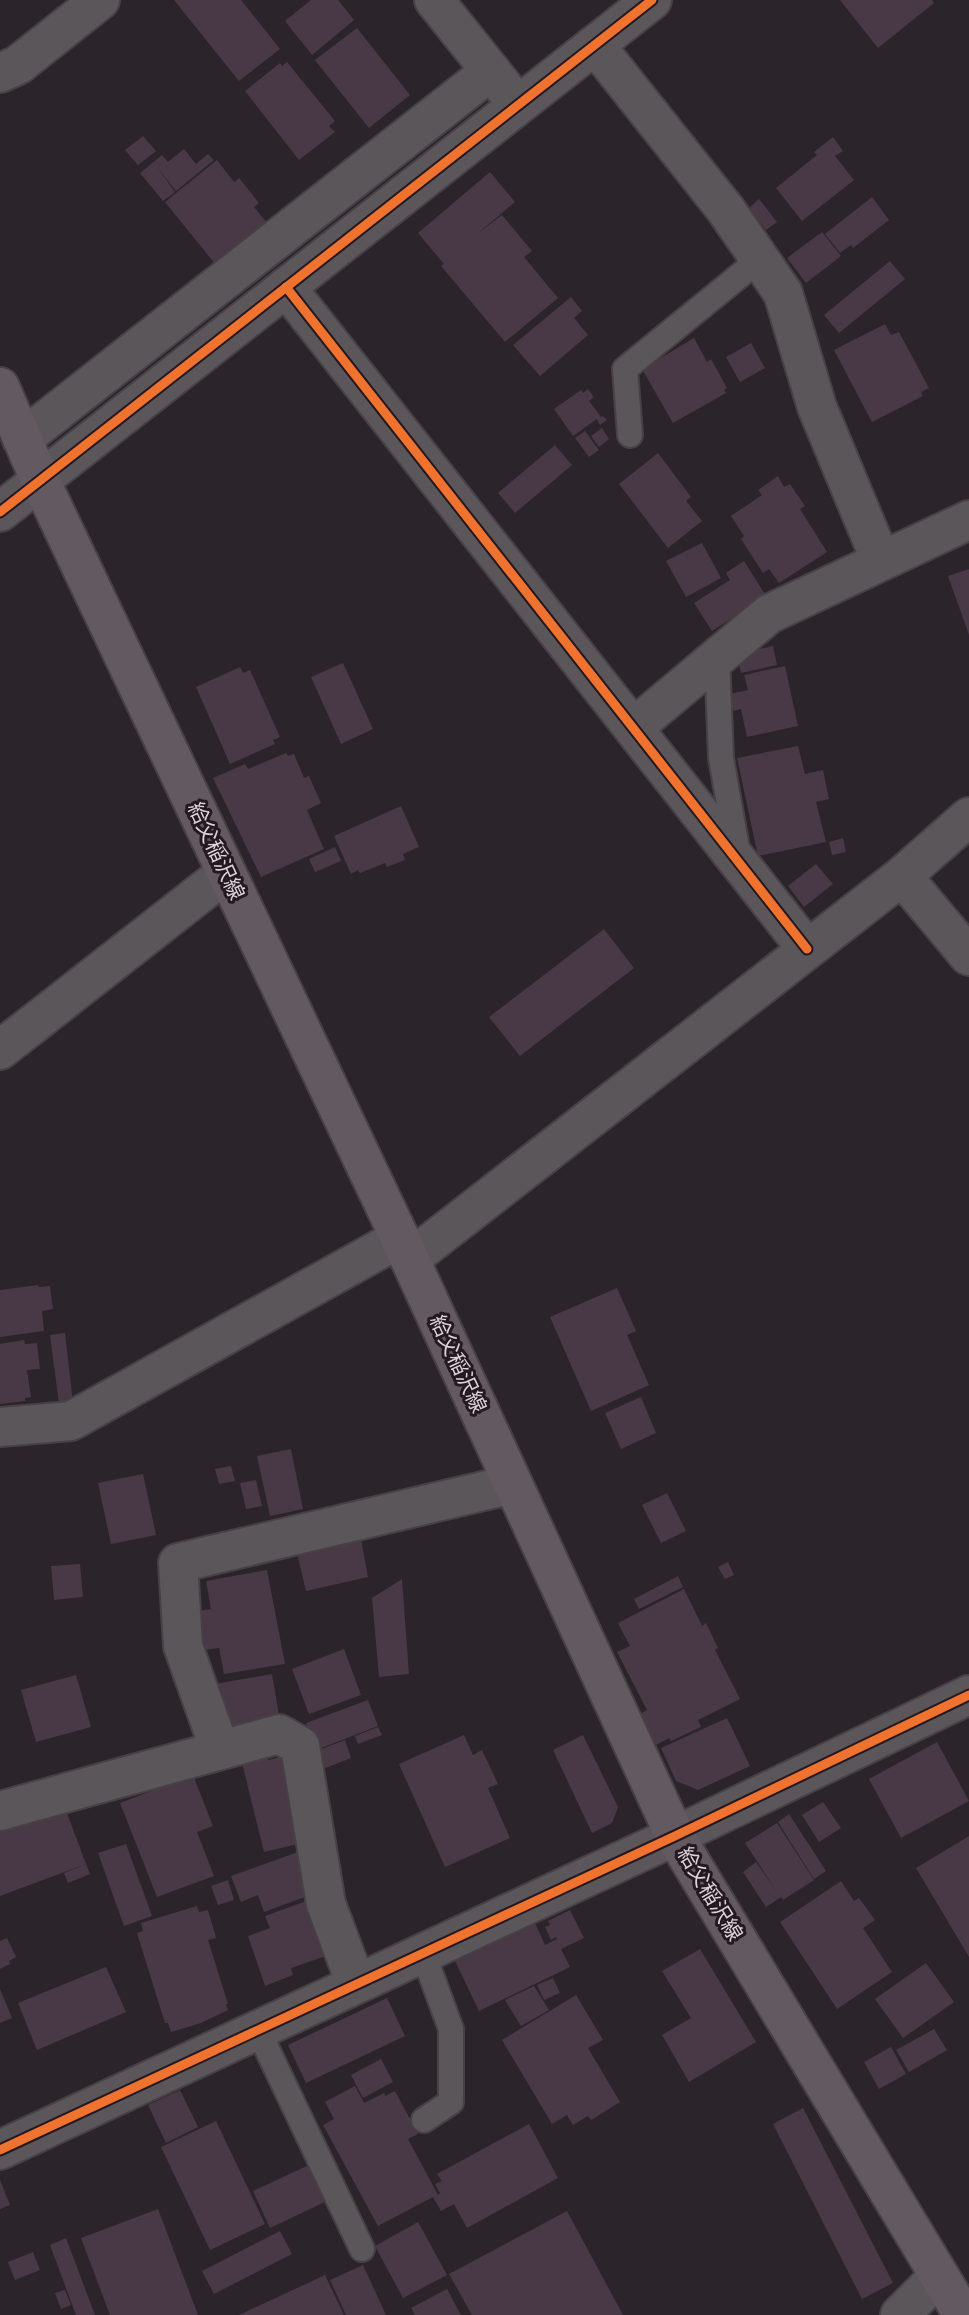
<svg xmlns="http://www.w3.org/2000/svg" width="969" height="2315" viewBox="0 0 969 2315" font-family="'PT Sans Narrow','Noto Sans JP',sans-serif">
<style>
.building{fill:#493946}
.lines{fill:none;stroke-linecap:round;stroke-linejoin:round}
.service-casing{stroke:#474146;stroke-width:28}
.minor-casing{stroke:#474146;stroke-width:42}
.tertiary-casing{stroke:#474146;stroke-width:42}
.secondary-casing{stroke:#474146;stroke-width:42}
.service{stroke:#5b565a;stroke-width:24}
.minor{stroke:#5b565a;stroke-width:38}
.tertiary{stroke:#5b565a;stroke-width:38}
.secondary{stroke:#635a61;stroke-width:38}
.cycleway-casing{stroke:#241821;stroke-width:13}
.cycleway{stroke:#ef722f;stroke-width:9}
.labels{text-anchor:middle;stroke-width:6;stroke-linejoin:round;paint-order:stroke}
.street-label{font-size:21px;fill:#ddd4da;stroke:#241821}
</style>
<rect width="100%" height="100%" fill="#2b242a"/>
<g class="building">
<polygon points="174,0 241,0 280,49 239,81"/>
<polygon points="311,0 338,0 354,20 312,55 285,21"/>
<polygon points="840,0 932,0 934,3 878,48"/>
<polygon points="357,28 410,95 369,128 315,60"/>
<polygon points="287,62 335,121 329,126 335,132 299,160 245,91 280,63 282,66"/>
<polygon points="143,136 156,151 138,165 125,150"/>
<polygon points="833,137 843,151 835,156 854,180 802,221 776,188 817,155 814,152"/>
<polygon points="184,149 196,164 208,154 214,160 176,191 157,167 175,192 163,201 140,173 162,155 168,162"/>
<polygon points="217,160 234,182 239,178 259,203 254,207 268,224 216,265 165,202"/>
<polygon points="490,172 515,202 477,234 502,215 532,251 524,257 558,298 505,342 441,266 444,264 418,233"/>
<polygon points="872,197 889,220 853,248 851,245 840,253 825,234"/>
<polygon points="759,199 777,222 766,230 749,208"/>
<polygon points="822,232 841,256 806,283 787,258"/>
<polygon points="890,261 905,279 839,333 824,315"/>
<polygon points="571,297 582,311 574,318 588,335 540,376 513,345"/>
<polygon points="885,324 891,335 899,332 929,388 921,392 923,396 872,422 834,350"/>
<polygon points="694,338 707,362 711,359 727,388 724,390 726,393 673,423 642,369"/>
<polygon points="751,343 765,368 740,382 726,357"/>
<polygon points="588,389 594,397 589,401 601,417 603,416 607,420 600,425 597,419 573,436 554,409 581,390 583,393"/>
<polygon points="602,428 609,439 599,447 591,436"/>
<polygon points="585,431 599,450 589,457 575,438"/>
<polygon points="555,445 572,465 515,513 498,493"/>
<polygon points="658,453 691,497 686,501 702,521 668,548 619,484"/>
<polygon points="778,476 784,487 790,484 805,506 800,509 827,552 779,583 769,569 763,573 741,539 744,536 731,516 762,495 758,490"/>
<polygon points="702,543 721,578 686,597 666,561"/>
<polygon points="744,561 766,596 712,631 694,603 730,580 726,573"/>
<polygon points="969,569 969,635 948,576"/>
<polygon points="773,646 777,665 741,673 737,654"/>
<polygon points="343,663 373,729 341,744 311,677"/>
<polygon points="785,666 798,726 747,737 741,709 733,711 730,694 748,690 744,675"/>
<polygon points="240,667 243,673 250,670 280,737 273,740 275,744 230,764 196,687"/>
<polygon points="798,746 805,774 823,770 829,799 816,802 826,842 758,856 737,758"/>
<polygon points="286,753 288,756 294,754 304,778 309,776 321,803 307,810 324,849 261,877 213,778 245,764 248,769"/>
<polygon points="401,806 419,847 403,854 405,860 387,867 385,863 360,873 358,870 351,874 334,836"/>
<polygon points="843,838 846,852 832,855 829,842"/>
<polygon points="335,847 341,861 315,872 309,859"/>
<polygon points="816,864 833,884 804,907 788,886"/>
<polygon points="604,929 634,968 520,1056 489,1017"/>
<polygon points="38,1285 39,1287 50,1286 53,1309 42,1311 44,1331 0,1337 0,1290"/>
<polygon points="617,1288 636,1331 627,1335 649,1385 591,1411 550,1317"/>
<polygon points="65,1333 73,1403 59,1404 50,1335"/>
<polygon points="24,1340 25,1344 37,1343 40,1369 27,1370 31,1397 25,1398 25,1401 0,1404 0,1344"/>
<polygon points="641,1397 656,1433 621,1449 605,1413"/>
<polygon points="291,1449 303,1509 270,1516 257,1456"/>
<polygon points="231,1466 235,1481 219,1484 215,1469"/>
<polygon points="143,1474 156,1535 111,1544 98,1483"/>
<polygon points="256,1480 262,1506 246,1509 240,1483"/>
<polygon points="667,1493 686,1531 661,1543 642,1505"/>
<polygon points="361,1539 368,1577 306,1591 297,1553"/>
<polygon points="728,1562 734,1575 725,1579 718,1567"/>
<polygon points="80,1564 83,1597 54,1600 51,1566"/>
<polygon points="267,1570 285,1664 224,1674 219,1648 204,1650 197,1611 211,1609 206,1581"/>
<polygon points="678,1576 683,1587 639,1609 634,1599"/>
<polygon points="402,1579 409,1674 379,1677 372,1598"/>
<polygon points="684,1589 702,1626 706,1623 718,1648 715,1650 740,1699 698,1720 701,1727 671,1741 669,1738 656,1745 640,1714 647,1710 617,1652 630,1646 618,1623"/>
<polygon points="344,1649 361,1695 309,1714 292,1669"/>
<polygon points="272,1674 280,1721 224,1731 215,1684"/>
<polygon points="76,1675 91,1727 36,1742 21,1690"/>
<polygon points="368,1700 378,1726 316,1750 306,1723"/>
<polygon points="727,1718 750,1766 698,1790 676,1781 661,1748"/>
<polygon points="378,1727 382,1735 358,1744 355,1736"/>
<polygon points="464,1735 473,1755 482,1750 498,1784 488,1788 510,1838 445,1867 399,1764"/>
<polygon points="583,1735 618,1807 612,1823 592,1833 553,1750"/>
<polygon points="345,1740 351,1758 323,1769 316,1751"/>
<polygon points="937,1742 969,1801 901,1838 869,1779"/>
<polygon points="267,1753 268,1760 286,1756 302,1843 264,1852 241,1759"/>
<polygon points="193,1775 213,1826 197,1832 214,1876 157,1897 120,1803"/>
<polygon points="823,1802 841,1828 819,1842 802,1815"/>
<polygon points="64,1805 86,1864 0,1896 0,1829"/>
<polygon points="789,1814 826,1871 814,1879 778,1822"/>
<polygon points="777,1823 814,1880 783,1900 781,1897 766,1907 743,1872 756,1862 777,1892 745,1843"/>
<polygon points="969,1836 969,1957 916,1868"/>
<polygon points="126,1844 152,1916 124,1926 98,1853"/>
<polygon points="298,1852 313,1894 264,1912 258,1895 241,1902 231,1876"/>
<polygon points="86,1864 90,1874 68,1883 64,1873"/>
<polygon points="228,1880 234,1900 218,1905 211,1886"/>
<polygon points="841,1881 854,1901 859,1898 875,1920 863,1928 892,1972 837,2009 780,1922"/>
<polygon points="309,1900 329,1955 291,1968 293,1975 265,1986 248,1936 270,1928 265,1916"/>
<polygon points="197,1906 199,1912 208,1910 216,1938 208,1940 228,2004 226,2004 228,2010 201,2023 171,2032 168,2023 165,2023 137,1933 143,1931 141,1923"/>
<polygon points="570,1910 584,1938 561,1949 570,1967 479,2011 455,1961 535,1923 545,1945 557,1939 556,1937 551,1940 545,1927 550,1925 548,1921"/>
<polygon points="7,1938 16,1957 9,1961 10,1964 0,1969 0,1941"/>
<polygon points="700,1949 756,2042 689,2082 662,2035 691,2018 662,1971"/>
<polygon points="926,1963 954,2002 903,2038 875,1999"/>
<polygon points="106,1967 126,2012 37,2050 18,2003"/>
<polygon points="553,1978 560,1993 544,2000 537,1985"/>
<polygon points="534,1986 549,2010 521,2026 505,2000"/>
<polygon points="0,1989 12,2018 0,2023"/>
<polygon points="576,1995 603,2040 588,2048 620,2102 591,2120 588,2116 573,2125 567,2115 552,2124 502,2040"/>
<polygon points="387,1998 405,2036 306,2083 288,2045"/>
<polygon points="934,2029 947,2050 909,2072 896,2050"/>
<polygon points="891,2047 906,2074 879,2089 864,2062"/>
<polygon points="381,2059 393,2082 363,2098 351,2075"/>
<polygon points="355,2086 364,2103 384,2093 385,2096 395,2091 418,2134 408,2139 438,2195 440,2193 435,2184 442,2181 437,2174 529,2124 558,2178 467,2228 454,2204 441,2211 433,2197 378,2226 323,2125 334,2119 325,2102"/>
<polygon points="180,2090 198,2127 166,2143 148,2105"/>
<polygon points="803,2108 893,2283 862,2299 773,2124"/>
<polygon points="216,2121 265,2224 210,2250 161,2147"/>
<polygon points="309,2165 327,2201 270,2228 253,2191"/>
<polygon points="0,2180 10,2205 0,2209"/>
<polygon points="158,2209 198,2315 110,2315 81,2238"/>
<polygon points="567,2211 623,2315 472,2315 449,2274"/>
<polygon points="418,2222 447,2275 403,2298 375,2246"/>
<polygon points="280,2231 292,2254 214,2294 202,2271"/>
<polygon points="66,2238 95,2315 76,2315 50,2245"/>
<polygon points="33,2252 40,2270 15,2280 8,2262"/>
<polygon points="363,2265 386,2315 346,2315 330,2280"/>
<polygon points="325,2275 344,2315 239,2315"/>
<polygon points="447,2289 461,2315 415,2315 411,2308"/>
<polygon points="65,2290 71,2305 61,2309 55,2293"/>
</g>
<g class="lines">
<defs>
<g id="service">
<polyline points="630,435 625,369 760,259"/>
<polyline points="717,657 721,758 738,854"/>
<polyline points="423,1953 451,2029 451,2102 424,2120"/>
<polyline points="258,2030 362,2249"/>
</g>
<g id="minor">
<polyline points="434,0 506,90"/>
<polyline points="595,45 726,210 783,293 817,407 881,561"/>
<polyline points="0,73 18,65 100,0"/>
<polyline points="286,287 807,949"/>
<polyline points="22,439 491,71"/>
<polyline points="633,728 769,614 969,520"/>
<polyline points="902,876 969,956"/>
<polyline points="0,1050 226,873"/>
<polyline points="410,1259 902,876 969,817"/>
<polyline points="0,1427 71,1421 400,1238"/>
<polyline points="220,1750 183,1646 178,1563 513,1484"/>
<polyline points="0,1811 279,1734 300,1746 326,1904 356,1984"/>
<polyline points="900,2315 939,2276"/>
</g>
<g id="tertiary">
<polyline points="0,512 652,0"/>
<polyline points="0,2150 675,1836 969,1695"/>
</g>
<polyline id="secondary" points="0,387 40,480 400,1238 675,1836 963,2315"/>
</defs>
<use href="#service" class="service-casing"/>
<use href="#minor" class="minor-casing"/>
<use href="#tertiary" class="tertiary-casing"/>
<use href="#secondary" class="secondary-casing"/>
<use href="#service" class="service"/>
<use href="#minor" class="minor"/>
<use href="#tertiary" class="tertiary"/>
<use href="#secondary" class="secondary"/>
<defs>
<g id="cycleway">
<polyline points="286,287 807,949"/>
<polyline points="0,512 652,0"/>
<polyline points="0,2150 675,1836 969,1695"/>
</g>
</defs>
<use href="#cycleway" class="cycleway-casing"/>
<use href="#cycleway" class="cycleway"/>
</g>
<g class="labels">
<g class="street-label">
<text transform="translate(216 851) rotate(65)" y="7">給父稲沢線</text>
<text transform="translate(458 1364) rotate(65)" y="7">給父稲沢線</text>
<text transform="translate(710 1894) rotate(59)" y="7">給父稲沢線</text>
</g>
</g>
</svg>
